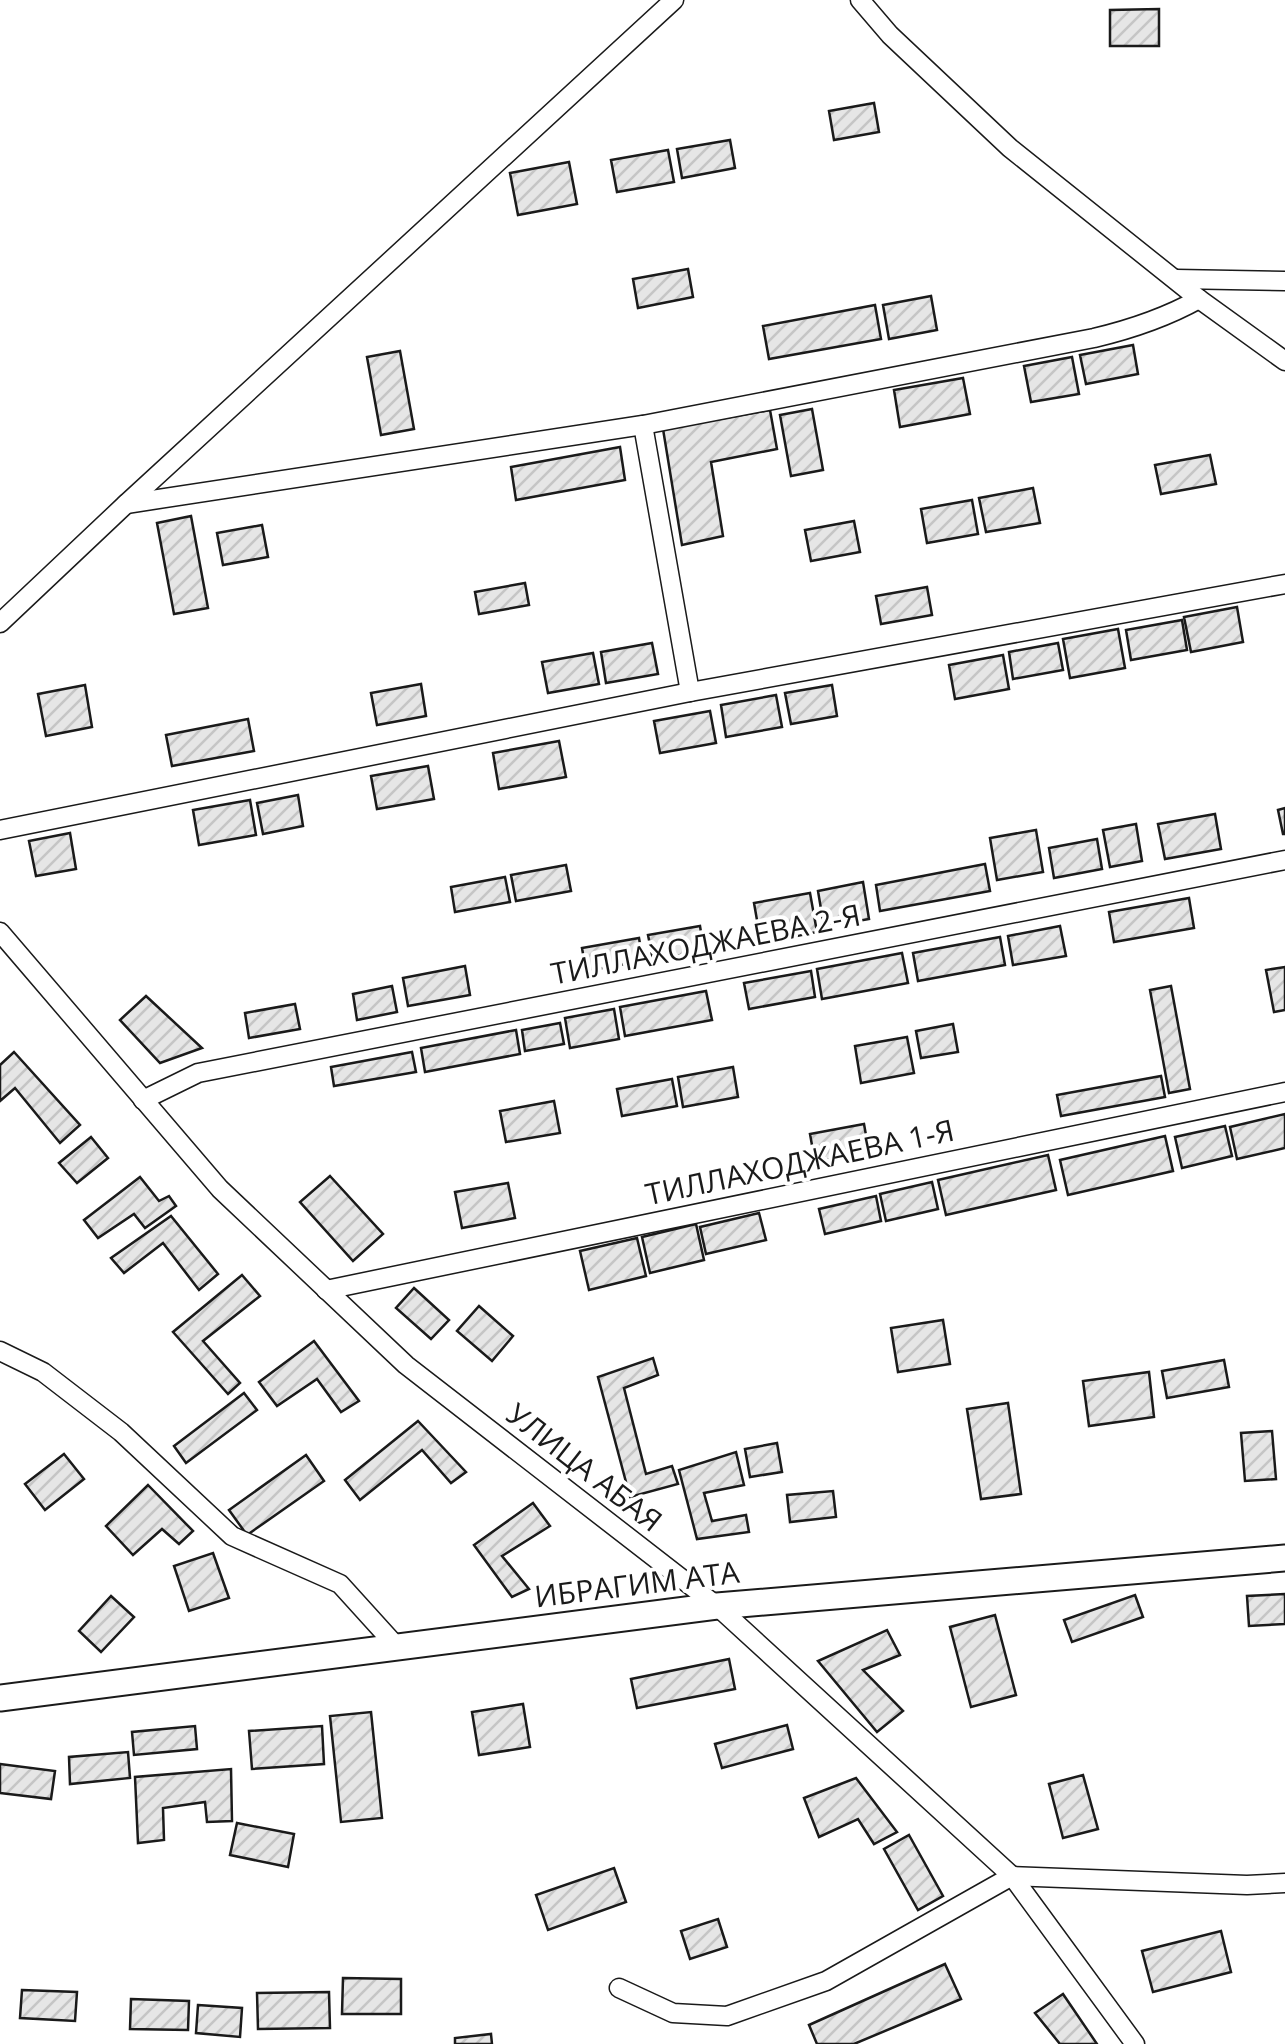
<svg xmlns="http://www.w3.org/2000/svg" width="1285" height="2044" viewBox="0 0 1285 2044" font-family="'Open Sans',sans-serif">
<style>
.building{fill:url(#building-hatch);stroke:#1a1a1a;stroke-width:2.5}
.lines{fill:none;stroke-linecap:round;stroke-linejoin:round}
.street-casing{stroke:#1a1a1a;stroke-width:21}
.secondary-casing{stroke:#1a1a1a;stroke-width:29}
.street{stroke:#fff;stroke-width:18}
.secondary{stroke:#fff;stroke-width:25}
.labels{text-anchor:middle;stroke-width:8;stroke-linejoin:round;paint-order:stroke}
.street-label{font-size:30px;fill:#1a1a1a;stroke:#fff}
</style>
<defs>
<pattern id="building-hatch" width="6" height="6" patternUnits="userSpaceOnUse" patternTransform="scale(2.5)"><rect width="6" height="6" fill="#e6e6e6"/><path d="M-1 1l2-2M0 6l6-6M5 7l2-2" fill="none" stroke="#c5c5c5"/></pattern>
</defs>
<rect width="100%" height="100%" fill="#fff"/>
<g class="building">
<polygon points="1159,9 1159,46 1110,46 1110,10"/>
<polygon points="874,103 879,132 834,140 829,111"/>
<polygon points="730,140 735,168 682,178 677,149"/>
<polygon points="668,150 674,182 617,192 611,160"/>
<polygon points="569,162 577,204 518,215 510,173"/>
<polygon points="688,269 693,297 638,308 633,279"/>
<polygon points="931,296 937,330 889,339 883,305"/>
<polygon points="875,305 881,339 769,359 763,326"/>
<polygon points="1133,345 1138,374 1086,384 1080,355"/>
<polygon points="400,351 414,429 381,435 367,357"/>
<polygon points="1072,357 1079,394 1031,402 1024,366"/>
<polygon points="963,378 970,414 900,427 894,390"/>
<polygon points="812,409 823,470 791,476 780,415"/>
<polygon points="770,410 777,449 711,462 723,536 682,545 663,429"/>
<polygon points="620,447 625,480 516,500 511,467"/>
<polygon points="1210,455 1216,484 1161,494 1155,465"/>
<polygon points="1033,488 1040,523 986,532 979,498"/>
<polygon points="972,500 978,534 927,543 921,509"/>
<polygon points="191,516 208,608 174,614 157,523"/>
<polygon points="854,521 860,552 811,561 805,530"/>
<polygon points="262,525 268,557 223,565 217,533"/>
<polygon points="525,583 529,605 479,614 475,592"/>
<polygon points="927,587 932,615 881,624 876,596"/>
<polygon points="1237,607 1243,642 1191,652 1184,617"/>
<polygon points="1182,620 1187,650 1131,660 1126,630"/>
<polygon points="1118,629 1125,668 1070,678 1063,639"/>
<polygon points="652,643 658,674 606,683 601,652"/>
<polygon points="1058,643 1063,670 1013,679 1009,652"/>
<polygon points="593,653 599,684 548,693 542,662"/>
<polygon points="1003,655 1009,689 955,699 949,665"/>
<polygon points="421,684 426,716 377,725 371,693"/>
<polygon points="85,685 92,727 46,736 38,694"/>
<polygon points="832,685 837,716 791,724 785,693"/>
<polygon points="776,695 782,727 726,737 721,705"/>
<polygon points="710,711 716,743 660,753 654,721"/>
<polygon points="248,719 254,751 172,766 166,735"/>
<polygon points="559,741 566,777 499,789 493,753"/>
<polygon points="428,766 434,799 377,809 371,776"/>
<polygon points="298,795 303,826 263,834 257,803"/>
<polygon points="250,800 256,835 199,845 193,810"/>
<polygon points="1285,808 1285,834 1283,834 1278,810"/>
<polygon points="1215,814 1221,849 1165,859 1158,824"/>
<polygon points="1136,824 1142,861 1110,867 1103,830"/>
<polygon points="1036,830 1043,872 997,880 990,838"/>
<polygon points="70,833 76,869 36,876 29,841"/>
<polygon points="1097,839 1102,869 1054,878 1049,848"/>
<polygon points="985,864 990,891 880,911 876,885"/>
<polygon points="566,865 571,891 516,901 511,875"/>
<polygon points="505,877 510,902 455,912 451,887"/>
<polygon points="863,882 869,919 824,927 818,891"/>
<polygon points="810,893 817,932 761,943 754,903"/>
<polygon points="1189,898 1194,928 1114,942 1109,912"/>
<polygon points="700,926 704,951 653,960 648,935"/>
<polygon points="1060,926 1066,956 1013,965 1008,936"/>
<polygon points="1000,937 1005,965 918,981 913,953"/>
<polygon points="639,938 643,961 586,971 582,948"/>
<polygon points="902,953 908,983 822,999 817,969"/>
<polygon points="465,966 470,995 408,1006 403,978"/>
<polygon points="1285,967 1285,1010 1274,1012 1266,970"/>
<polygon points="811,971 815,997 749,1009 744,983"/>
<polygon points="392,986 397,1012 357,1020 353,994"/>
<polygon points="1171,986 1190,1089 1169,1093 1150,990"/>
<polygon points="706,991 712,1020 625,1036 620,1007"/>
<polygon points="146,996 202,1048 160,1063 120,1020"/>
<polygon points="295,1004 300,1029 249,1038 245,1013"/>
<polygon points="614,1009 619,1039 570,1048 565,1018"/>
<polygon points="560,1023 564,1044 525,1051 522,1030"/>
<polygon points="953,1024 958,1052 921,1058 916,1031"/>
<polygon points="516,1030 520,1054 425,1072 421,1048"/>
<polygon points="907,1037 914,1073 861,1083 855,1046"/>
<polygon points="14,1052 80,1125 60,1143 15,1088 0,1101 0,1065"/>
<polygon points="412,1052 416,1072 334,1086 331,1067"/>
<polygon points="733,1067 738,1097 683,1107 678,1077"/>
<polygon points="1161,1076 1165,1097 1061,1116 1057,1095"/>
<polygon points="672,1079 677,1106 622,1116 617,1089"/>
<polygon points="554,1101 560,1133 506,1142 500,1111"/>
<polygon points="1285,1114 1285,1148 1237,1159 1230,1127"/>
<polygon points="864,1124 869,1152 815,1162 810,1134"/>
<polygon points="1225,1126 1232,1156 1182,1168 1175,1137"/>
<polygon points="1165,1136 1173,1171 1068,1195 1060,1160"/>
<polygon points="91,1137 108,1158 77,1183 59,1163"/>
<polygon points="1048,1155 1056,1190 946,1215 938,1180"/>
<polygon points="330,1176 383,1234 353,1261 300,1202"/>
<polygon points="140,1177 159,1201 169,1196 176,1206 145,1228 134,1214 98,1238 84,1220"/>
<polygon points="932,1182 938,1209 886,1221 880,1194"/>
<polygon points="508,1183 515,1218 462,1228 455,1192"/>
<polygon points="876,1196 881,1221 825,1234 819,1209"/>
<polygon points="759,1213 766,1240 706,1254 700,1227"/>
<polygon points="171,1216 218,1274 199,1290 163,1243 124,1273 111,1258"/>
<polygon points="696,1224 704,1260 650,1273 642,1237"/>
<polygon points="637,1238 646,1276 589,1290 580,1251"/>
<polygon points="242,1275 260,1296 203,1341 240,1383 228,1394 173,1332"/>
<polygon points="414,1288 449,1320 431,1339 396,1308"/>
<polygon points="479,1306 513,1336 492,1361 457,1331"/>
<polygon points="943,1320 950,1364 898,1372 891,1328"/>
<polygon points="314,1341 359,1401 341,1412 317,1379 277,1406 259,1382"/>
<polygon points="653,1358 658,1375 624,1388 646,1474 672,1466 678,1484 630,1497 598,1377"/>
<polygon points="1224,1360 1229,1387 1167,1398 1162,1371"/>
<polygon points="1149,1372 1154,1417 1089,1426 1083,1381"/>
<polygon points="244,1393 257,1410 186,1463 174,1446"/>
<polygon points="1008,1403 1021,1494 981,1499 967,1409"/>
<polygon points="418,1421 466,1472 451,1483 422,1450 360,1500 345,1480"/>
<polygon points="1272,1431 1276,1479 1245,1481 1241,1433"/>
<polygon points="777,1443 782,1472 750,1477 745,1449"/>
<polygon points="736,1452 744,1485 704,1493 712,1521 746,1515 749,1532 697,1539 679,1470"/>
<polygon points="64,1454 84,1479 45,1510 25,1484"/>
<polygon points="306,1455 324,1481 247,1535 229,1510"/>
<polygon points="148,1485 193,1531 179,1544 162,1529 133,1555 106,1526"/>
<polygon points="833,1491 836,1517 790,1522 787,1495"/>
<polygon points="533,1503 550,1526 502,1556 529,1589 512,1597 474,1545"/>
<polygon points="213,1553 229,1598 189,1611 174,1566"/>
<polygon points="1285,1594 1285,1624 1249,1626 1247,1596"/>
<polygon points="1135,1595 1143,1617 1072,1642 1064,1620"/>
<polygon points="111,1596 134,1617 101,1652 79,1631"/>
<polygon points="995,1615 1016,1695 971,1707 950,1627"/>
<polygon points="887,1630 900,1655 863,1670 903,1711 877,1732 818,1661"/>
<polygon points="729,1659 735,1689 637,1708 631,1679"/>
<polygon points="523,1704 530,1747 479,1755 472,1712"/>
<polygon points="371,1712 382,1818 341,1822 330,1716"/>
<polygon points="787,1725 793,1749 722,1768 715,1744"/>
<polygon points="195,1726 197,1749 134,1755 132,1732"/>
<polygon points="322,1726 324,1764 252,1769 249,1731"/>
<polygon points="128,1752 130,1778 70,1784 69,1757"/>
<polygon points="0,1764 55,1771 51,1799 0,1793"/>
<polygon points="231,1769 232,1821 207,1822 205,1802 163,1808 164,1840 138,1843 135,1777"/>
<polygon points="1083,1775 1098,1829 1063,1838 1049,1784"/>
<polygon points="856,1778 897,1832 874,1844 858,1819 819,1837 804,1798"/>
<polygon points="237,1823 294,1834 288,1867 230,1855"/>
<polygon points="909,1835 943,1896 918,1910 884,1849"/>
<polygon points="614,1868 626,1902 548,1930 536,1895"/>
<polygon points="718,1919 727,1947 690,1959 681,1931"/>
<polygon points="1221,1931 1231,1972 1153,1992 1142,1951"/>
<polygon points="945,1964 961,1999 854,2044 817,2044 809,2025"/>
<polygon points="343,1978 401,1979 401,2014 342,2014"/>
<polygon points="22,1990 77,1992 75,2021 20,2018"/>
<polygon points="329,1992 330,2028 258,2029 257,1993"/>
<polygon points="1063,1994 1097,2044 1060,2044 1035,2013"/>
<polygon points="131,1999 189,2001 188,2030 130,2029"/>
<polygon points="198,2005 242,2008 240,2037 196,2033"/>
<polygon points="491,2034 492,2044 455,2044 455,2038"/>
</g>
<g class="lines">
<defs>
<g id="street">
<polyline points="860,0 890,35 1010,148 1199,299 1285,361"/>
<polyline points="1176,279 1285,281"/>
<polyline points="643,425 690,692"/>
<path d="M126 504 643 425 1094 338C1132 329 1165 318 1199 299"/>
<polyline points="0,623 126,504 674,0"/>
<polyline points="0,830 690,692 1285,584"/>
<polyline points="0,932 220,1189 406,1365 717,1606 1012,1876 1135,2044"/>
<polyline points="143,1100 198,1073 1285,860"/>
<polyline points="326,1290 1285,1092"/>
<polyline points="0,1351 43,1372 121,1432 232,1536 340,1584 398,1648"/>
<polyline points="619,1988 673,2013 727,2016 826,1981 1012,1876 1247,1885 1285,1883"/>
</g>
<polyline id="secondary" points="0,1698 717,1606 1285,1558"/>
</defs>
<use href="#street" class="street-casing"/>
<use href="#secondary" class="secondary-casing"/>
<use href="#street" class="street"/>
<use href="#secondary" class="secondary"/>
</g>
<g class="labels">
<g class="street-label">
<text transform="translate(706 945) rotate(-11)" y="10">ТИЛЛАХОДЖАЕВА 2-Я</text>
<text transform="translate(800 1163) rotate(-12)" y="10">ТИЛЛАХОДЖАЕВА 1-Я</text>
<text transform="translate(584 1468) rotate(38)" y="10">УЛИЦА АБАЯ</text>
<text transform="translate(637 1585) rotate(-7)" y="10">ИБРАГИМ АТА</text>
</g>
</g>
</svg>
